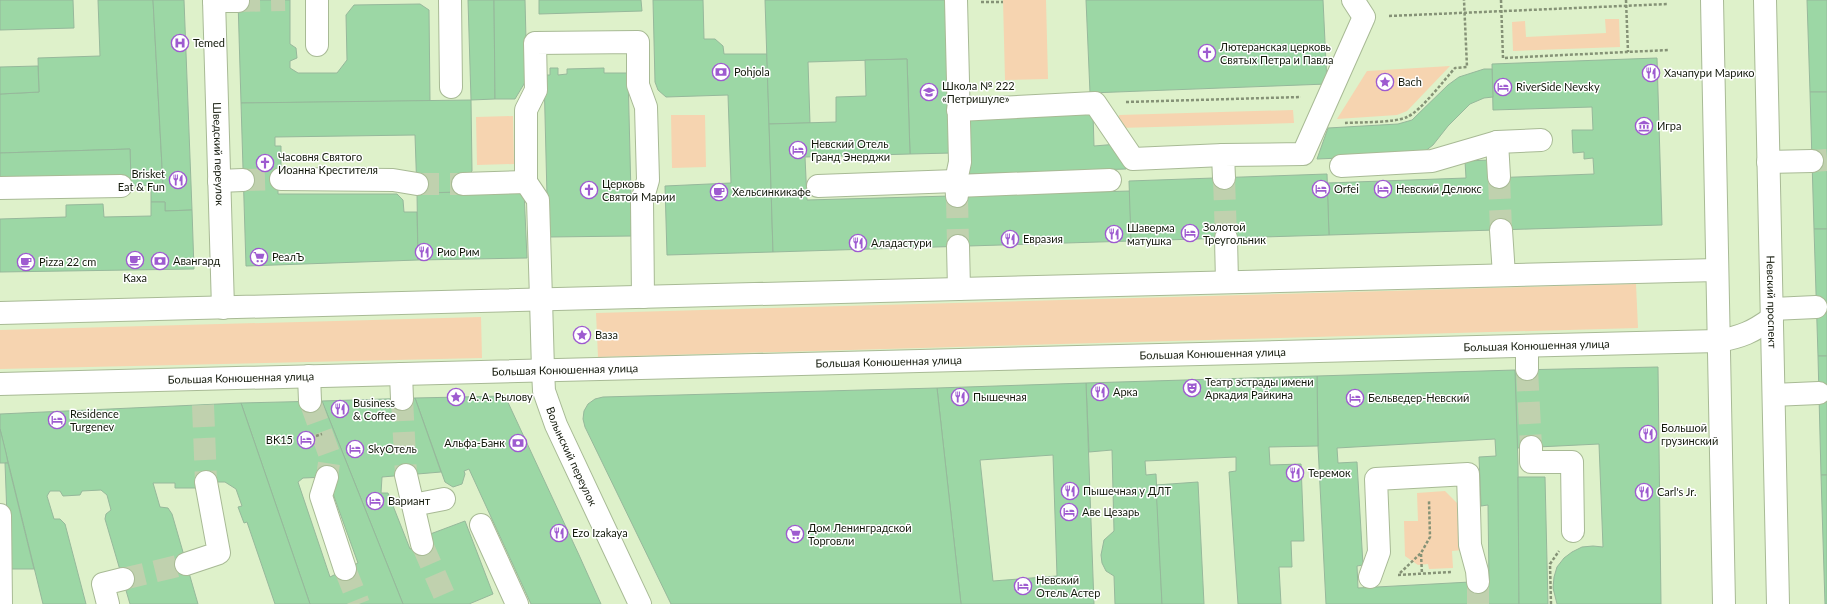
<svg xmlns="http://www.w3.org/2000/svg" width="1827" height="604" viewBox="0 0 1827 604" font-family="Lato,sans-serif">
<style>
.green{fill:#f6d4b0}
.building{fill:#9cd7a5;stroke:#96b89b;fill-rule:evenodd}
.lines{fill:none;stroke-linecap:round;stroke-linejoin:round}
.minor-tunnel{stroke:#c0d1ae;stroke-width:22;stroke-dasharray:22 11;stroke-linecap:butt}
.minor-casing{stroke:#a8ba95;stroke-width:24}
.major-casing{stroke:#a8ba95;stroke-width:24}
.path{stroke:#859276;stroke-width:2.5;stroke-dasharray:3 2;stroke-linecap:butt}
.minor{stroke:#fff;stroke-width:22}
.major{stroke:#fff;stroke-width:22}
.labels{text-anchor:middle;stroke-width:3;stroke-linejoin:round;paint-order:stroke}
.poi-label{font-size:11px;fill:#141a0c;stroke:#fff;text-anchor:start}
.street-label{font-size:11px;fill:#141a0c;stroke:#fff}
</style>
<rect width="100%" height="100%" fill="#def1ca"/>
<g class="green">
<polygon points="1003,0 1046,0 1048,79 1005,80"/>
<polygon points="1605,19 1619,19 1620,47 1513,51 1512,22 1525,21 1526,37 1606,33"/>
<polygon points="1450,66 1407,111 1397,115 1337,119 1367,71"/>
<polygon points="1293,110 1294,123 1119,128 1119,115"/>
<polygon points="671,115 705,115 706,167 672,168"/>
<polygon points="513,116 514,164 477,165 476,117"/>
<polygon points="1636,284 1638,328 598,357 596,313"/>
<polygon points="481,317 482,358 0,369 0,330"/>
<polygon points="1445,491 1460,506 1462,550 1452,551 1453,568 1429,569 1428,564 1418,565 1405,556 1404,521 1418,521 1417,493"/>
</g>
<g class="building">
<polygon points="0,0 73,0 74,28 0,30"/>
<polygon points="98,0 153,0 163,185 131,186 130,149 0,153 0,94 39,92 38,58 100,56"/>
<polygon points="153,0 184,0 192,210 165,211 165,202 151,202 151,185 163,185"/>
<polygon points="238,0 290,0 290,44 296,48 297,58 290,61 290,68 298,73 337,73 347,60 346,15 354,5 420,4 429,10 430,101 241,103"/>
<polygon points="468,0 494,0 495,99 471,100"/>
<polygon points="494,0 525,0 527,79 515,99 495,99"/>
<polygon points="539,0 641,0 642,11 539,14"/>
<polygon points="653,0 703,0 704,39 715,39 723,46 724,54 767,54 773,252 667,255 665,186 731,183 728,95 666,97 658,90 655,82"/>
<polygon points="765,0 947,0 952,153 910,154 907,59 808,62 810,123 769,124"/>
<polygon points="1086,0 1323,0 1327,84 1090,93"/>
<polygon points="1807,0 1827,0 1827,92 1810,92"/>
<polygon points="1657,58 1662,225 1329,235 1327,183 1466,178 1465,161 1490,160 1491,178 1594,174 1593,158 1584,159 1584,152 1573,153 1572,130 1593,130 1592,107 1493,110 1492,64"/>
<polygon points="907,59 910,154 805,157 807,200 1130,191 1131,241 773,252 769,124 836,122 836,97 866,96 865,60"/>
<polygon points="38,66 39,92 0,94 0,67"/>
<polygon points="550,68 558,68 558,75 567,74 567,69 604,68 604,73 628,73 632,236 548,237 544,75 550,75"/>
<polygon points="1484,69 1492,69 1493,97 1484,98 1470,104 1448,126 1433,145 1424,152 1410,155 1317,159 1328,128 1398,124 1412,120 1448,85 1459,77"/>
<polygon points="1810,92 1827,92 1827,229 1814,229"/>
<polygon points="471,100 472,171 468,176 463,192 417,193 415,135 275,137 275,146 281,146 281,179 278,185 278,194 397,194 403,200 404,212 417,212 418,260 246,266 241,103"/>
<polygon points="1093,113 1094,146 1118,144 1126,169 967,174 964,118"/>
<polygon points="130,149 131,178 0,180 0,153"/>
<polygon points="1327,174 1329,235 1131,241 1129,181"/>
<polygon points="524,191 527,258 418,260 417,193"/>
<polygon points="151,202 165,202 165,211 192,210 194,269 0,272 0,219 66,217 66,205 103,204 104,217 151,216"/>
<polygon points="1814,229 1827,229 1827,356 1818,356"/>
<polygon points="1818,356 1827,356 1827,475 1821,475"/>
<polygon points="1658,367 1661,604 1557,604 1553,588 1554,577 1557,567 1564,558 1572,552 1582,547 1593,546 1603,547 1599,444 1517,448 1515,370"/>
<path d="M1515 370 1518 464 1519 604H1326L1318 446 1317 376ZM1495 439 1496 456 1479 457 1481 506 1488 505 1489 581 1358 588 1357 566 1363 565 1357 462 1338 463 1337 448Z"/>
<polygon points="1317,376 1318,446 1269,447 1270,465 1301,464 1304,541 1291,541 1292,567 1279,567 1281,604 1238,604 1229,472 1236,471 1236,457 1145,461 1146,475 1156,474 1162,604 1115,604 1114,576 1106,571 1102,563 1101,555 1104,540 1114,531 1112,450 1089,452 1086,383"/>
<path d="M1086 383 1094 604H961L937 388ZM1053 455 1057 576 993 581 980 460Z"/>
<polygon points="937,388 961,604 671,604 585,427 583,419 584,411 588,404 595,399 603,397"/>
<polygon points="505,396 579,555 601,604 531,604 469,469 464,471 465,474 462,484 453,487 445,482 415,398"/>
<polygon points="415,398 441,472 382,477 381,493 388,493 410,549 427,542 425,536 465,521 493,594 469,604 403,604 322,401"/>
<path d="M322 401 403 604H310L241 403ZM327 477 358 563 330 577 298 482 303 478Z"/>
<polygon points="241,403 310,604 275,604 247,522 244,523 238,507 242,506 236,489 225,482 197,482 197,488 175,488 175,483 153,483 160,507 168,508 172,514 198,604 130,604 105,519 106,514 111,510 107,495 101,490 82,491 80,495 63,496 60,491 50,491 47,496 54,519 60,519 65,524 86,604 43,604 0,429 0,414"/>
<polygon points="0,429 6,453 8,463 0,463"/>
<polygon points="5,463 8,463 34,569 9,569"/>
<polygon points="1821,475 1827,475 1827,604 1825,604"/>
<polygon points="1518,477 1545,477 1548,604 1519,604"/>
<polygon points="1198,482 1204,604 1162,604 1156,485"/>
</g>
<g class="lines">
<g class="minor-tunnel">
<polyline points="238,1 285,0"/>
<polyline points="1812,161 1827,160"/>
<polyline points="1499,177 1501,230"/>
<polyline points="1224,178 1226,238"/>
<polyline points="243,180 281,179"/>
<polyline points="417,184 463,184"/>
<polyline points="957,196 958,246"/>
<polyline points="1527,369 1531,447"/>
<polyline points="402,399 406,475"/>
<polyline points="310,401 330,456 327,477"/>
<polyline points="203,405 206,482"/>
<polyline points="422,544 448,604"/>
<polyline points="345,569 359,604"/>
<polyline points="123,579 186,564"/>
<polyline points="1478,582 1478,604"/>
</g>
<defs>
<g id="minor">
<path id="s1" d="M214 0 223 308"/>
<polyline points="317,0 317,45"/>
<polyline points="450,0 451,87"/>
<polyline points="956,0 960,162 956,181 957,196"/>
<polyline points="214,1 238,1"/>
<polyline points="958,110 1095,103 1133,159 1223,155"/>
<polyline points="1497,142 1499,177"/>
<polyline points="1768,162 1812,161"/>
<polyline points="1341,166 1432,161 1497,142 1541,140"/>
<polyline points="1224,178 1223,155 1303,154 1364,17 1353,0"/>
<polyline points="281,179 393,180 417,184"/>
<polyline points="219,181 243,180"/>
<polyline points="463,184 526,182"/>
<polyline points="818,186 956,181"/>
<polyline points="956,186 1110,180"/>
<polyline points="0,188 121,186"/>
<polyline points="1501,230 1504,275"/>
<polyline points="1226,238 1227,282"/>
<polyline points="958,246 959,289"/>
<polyline points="541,299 538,200 526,182 526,110 536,90 535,43 638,42 638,85 646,107 648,180 642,201 643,297"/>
<polyline points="1772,309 1816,307"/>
<polyline points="1527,346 1527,369"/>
<path id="s2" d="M543 370 544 391 556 425 640 604"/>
<polyline points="401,374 402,399"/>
<polyline points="309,376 310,401"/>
<polyline points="1774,395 1819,393"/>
<polyline points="1531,447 1531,462 1572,462 1573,531"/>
<polyline points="406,475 422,544"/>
<polyline points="327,477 321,496 345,569"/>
<polyline points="413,505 444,499"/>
<polyline points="0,515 1,604"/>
<polyline points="481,525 517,604"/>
<polyline points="186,564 219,553 206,482"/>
<polyline points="1370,577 1379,552 1376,479 1468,474 1470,545 1477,571 1478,582"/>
<polyline points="108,604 103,584 123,579"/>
</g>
<g id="major">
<polyline points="1712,0 1724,604"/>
<path id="s3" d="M1765 0 1778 604"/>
<polyline points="541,299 543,370"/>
<polyline points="0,313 1717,270"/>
<path id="s4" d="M0 384 1718 341C1741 337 1753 332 1772 318"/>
</g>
</defs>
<use href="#minor" class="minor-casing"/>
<use href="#major" class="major-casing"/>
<g class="path">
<polyline points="1501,0 1503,58 1668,50"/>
<polyline points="1626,0 1628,52"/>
<polyline points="981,2 1003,2"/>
<polyline points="1389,16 1668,4"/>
<polyline points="1126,102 1301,97"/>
<path d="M1345 123C1360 122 1394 123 1407 117 1421 111 1444 80 1455 68L1467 67 1464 0"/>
<polyline points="316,436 322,434"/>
<polyline points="1421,554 1422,574"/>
<polyline points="1400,573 1421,553 1430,537 1429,501"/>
<polyline points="1398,575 1451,572"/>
<polyline points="1551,604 1550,564 1559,551"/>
</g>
<use href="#minor" class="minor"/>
<use href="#major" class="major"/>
</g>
<defs>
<symbol id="hospital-ring" viewBox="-11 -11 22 22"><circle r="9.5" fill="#fff" stroke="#9e5bd0" stroke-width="1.5"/><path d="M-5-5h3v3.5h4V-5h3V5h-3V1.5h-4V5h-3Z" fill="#9e5bd0"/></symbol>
<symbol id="church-ring" viewBox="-11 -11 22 22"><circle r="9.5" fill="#fff" stroke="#9e5bd0" stroke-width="1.5"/><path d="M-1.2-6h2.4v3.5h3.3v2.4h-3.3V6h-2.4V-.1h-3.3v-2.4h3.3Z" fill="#9e5bd0"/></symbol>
<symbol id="bank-ring" viewBox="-11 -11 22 22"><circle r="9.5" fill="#fff" stroke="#9e5bd0" stroke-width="1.5"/><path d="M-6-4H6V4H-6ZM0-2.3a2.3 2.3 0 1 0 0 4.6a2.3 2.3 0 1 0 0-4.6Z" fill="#9e5bd0"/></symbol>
<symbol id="restaurant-ring" viewBox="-11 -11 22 22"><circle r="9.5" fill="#fff" stroke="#9e5bd0" stroke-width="1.5"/><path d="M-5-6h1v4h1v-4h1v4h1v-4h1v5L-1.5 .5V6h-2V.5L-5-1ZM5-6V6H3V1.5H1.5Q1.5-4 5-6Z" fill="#9e5bd0"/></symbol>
<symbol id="sight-ring" viewBox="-11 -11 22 22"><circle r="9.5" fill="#fff" stroke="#9e5bd0" stroke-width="1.5"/><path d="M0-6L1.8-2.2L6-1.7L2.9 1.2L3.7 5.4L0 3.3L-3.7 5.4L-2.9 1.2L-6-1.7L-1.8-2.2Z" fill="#9e5bd0"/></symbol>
<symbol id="hotel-ring" viewBox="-11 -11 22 22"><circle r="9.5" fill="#fff" stroke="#9e5bd0" stroke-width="1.5"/><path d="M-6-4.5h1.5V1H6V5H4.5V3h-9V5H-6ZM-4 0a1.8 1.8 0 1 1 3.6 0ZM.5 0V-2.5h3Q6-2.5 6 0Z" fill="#9e5bd0"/></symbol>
<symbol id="school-ring" viewBox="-11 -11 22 22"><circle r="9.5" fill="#fff" stroke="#9e5bd0" stroke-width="1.5"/><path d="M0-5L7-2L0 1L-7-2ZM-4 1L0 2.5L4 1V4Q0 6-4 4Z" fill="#9e5bd0"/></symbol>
<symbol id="museum-ring" viewBox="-11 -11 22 22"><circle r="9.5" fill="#fff" stroke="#9e5bd0" stroke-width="1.5"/><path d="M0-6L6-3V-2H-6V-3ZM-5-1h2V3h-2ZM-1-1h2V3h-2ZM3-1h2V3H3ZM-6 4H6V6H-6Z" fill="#9e5bd0"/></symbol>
<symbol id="cafe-ring" viewBox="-11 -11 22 22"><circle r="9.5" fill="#fff" stroke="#9e5bd0" stroke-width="1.5"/><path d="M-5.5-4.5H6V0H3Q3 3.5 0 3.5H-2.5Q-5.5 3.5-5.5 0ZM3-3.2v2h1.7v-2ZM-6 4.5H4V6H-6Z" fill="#9e5bd0"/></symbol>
<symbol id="supermarket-ring" viewBox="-11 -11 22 22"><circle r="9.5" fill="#fff" stroke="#9e5bd0" stroke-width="1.5"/><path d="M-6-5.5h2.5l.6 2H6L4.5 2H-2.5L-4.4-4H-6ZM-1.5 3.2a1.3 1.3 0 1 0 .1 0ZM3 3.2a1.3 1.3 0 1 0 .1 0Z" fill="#9e5bd0"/></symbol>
<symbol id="theatre-ring" viewBox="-11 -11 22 22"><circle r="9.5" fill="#fff" stroke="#9e5bd0" stroke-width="1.5"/><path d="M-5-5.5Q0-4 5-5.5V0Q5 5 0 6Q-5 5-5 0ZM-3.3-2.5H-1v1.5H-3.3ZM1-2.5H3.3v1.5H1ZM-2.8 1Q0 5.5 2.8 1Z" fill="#9e5bd0"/></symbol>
</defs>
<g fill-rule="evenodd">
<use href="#hospital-ring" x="170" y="33" width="20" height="20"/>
<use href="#church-ring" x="1197" y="43" width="20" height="20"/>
<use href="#bank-ring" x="711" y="62" width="20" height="20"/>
<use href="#restaurant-ring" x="1641" y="63" width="20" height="20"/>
<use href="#sight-ring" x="1375" y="72" width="20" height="20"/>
<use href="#hotel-ring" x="1493" y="77" width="20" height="20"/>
<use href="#school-ring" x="919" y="82" width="20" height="20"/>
<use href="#museum-ring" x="1634" y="116" width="20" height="20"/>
<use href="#hotel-ring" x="788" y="140" width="20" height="20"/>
<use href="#church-ring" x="255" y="153" width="20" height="20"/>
<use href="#restaurant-ring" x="168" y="170" width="20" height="20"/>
<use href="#hotel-ring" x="1311" y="179" width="20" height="20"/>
<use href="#hotel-ring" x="1373" y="179" width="20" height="20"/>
<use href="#church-ring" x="579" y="180" width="20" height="20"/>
<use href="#cafe-ring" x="709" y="182" width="20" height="20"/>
<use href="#hotel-ring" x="1180" y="223" width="20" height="20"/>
<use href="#restaurant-ring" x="1104" y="224" width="20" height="20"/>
<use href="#restaurant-ring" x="1000" y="229" width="20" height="20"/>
<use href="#restaurant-ring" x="848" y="233" width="20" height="20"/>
<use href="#restaurant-ring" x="414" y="242" width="20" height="20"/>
<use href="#supermarket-ring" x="249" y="247" width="20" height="20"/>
<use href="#cafe-ring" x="125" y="250" width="20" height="20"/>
<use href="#bank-ring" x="150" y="251" width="20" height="20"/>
<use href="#cafe-ring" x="16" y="252" width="20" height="20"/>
<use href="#sight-ring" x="572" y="325" width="20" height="20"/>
<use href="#theatre-ring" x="1182" y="378" width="20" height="20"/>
<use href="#restaurant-ring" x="1090" y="382" width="20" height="20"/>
<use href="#sight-ring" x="446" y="387" width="20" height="20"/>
<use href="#restaurant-ring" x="950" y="387" width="20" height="20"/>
<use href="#hotel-ring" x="1345" y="388" width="20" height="20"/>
<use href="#restaurant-ring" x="330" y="399" width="20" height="20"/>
<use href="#hotel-ring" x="47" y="410" width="20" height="20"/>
<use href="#restaurant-ring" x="1638" y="424" width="20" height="20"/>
<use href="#hotel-ring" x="296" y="430" width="20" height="20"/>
<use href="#bank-ring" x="508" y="433" width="20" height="20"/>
<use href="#hotel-ring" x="345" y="439" width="20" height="20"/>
<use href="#restaurant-ring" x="1285" y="463" width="20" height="20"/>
<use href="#restaurant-ring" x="1060" y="481" width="20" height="20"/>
<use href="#restaurant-ring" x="1634" y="482" width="20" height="20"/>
<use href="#hotel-ring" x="365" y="491" width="20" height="20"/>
<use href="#hotel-ring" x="1059" y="502" width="20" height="20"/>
<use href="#restaurant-ring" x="549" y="523" width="20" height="20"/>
<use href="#supermarket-ring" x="785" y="524" width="20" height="20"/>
<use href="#hotel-ring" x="1013" y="576" width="20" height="20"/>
</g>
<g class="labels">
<g class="poi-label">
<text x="193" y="47">Temed</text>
<text x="1220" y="51">Лютеранская церковь<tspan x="1220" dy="13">Святых Петра и Павла</tspan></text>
<text x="734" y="76">Pohjola</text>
<text x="1664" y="77">Хачапури Марико</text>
<text x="1398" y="86">Bach</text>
<text x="942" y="90">Школа № 222<tspan x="942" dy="13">«Петришуле»</tspan></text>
<text x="1516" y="91">RiverSide Nevsky</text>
<text x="1657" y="130">Игра</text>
<text x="811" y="148">Невский Отель<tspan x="811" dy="13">Гранд Энерджи</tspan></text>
<text x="278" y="161">Часовня Святого<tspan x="278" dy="13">Иоанна Крестителя</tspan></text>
<text x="165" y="178" text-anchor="end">Brisket<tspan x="165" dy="13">Eat &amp; Fun</tspan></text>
<text x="602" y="188">Церковь<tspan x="602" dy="13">Святой Марии</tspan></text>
<text x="1334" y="193">Orfei</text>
<text x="1396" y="193">Невский Делюкс</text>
<text x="732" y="196">Хельсинкикафе</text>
<text x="1203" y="231">Золотой<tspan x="1203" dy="13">Треугольник</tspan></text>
<text x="1127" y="232">Шаверма<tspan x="1127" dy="13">матушка</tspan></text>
<text x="1023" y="243">Евразия</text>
<text x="871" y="247">Аладастури</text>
<text x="437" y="256">Рио Рим</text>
<text x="272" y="261">РеалЪ</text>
<text x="173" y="265">Авангард</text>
<text x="39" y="266">Pizza 22 cm</text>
<text x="135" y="282" text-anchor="middle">Каха</text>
<text x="595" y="339">Ваза</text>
<text x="1205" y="386">Театр эстрады имени<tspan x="1205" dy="13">Аркадия Райкина</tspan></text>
<text x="1113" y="396">Арка</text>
<text x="469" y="401">А. А. Рылову</text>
<text x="973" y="401">Пышечная</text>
<text x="1368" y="402">Бельведер-Невский</text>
<text x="353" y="407">Business<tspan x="353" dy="13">&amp; Coffee</tspan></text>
<text x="70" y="418">Residence<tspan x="70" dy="13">Turgenev</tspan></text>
<text x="1661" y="432">Большой<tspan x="1661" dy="13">грузинский</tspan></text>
<text x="293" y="444" text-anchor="end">BK15</text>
<text x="505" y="447" text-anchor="end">Альфа-Банк</text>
<text x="368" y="453">SkyОтель</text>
<text x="1308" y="477">Теремок</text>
<text x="1083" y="495">Пышечная у ДЛТ</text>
<text x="1657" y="496">Carl's Jr.</text>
<text x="388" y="505">Вариант</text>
<text x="1082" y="516">Аве Цезарь</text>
<text x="808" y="532">Дом Ленинградской<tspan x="808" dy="13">Торговли</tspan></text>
<text x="572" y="537">Ezo Izakaya</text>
<text x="1036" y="584">Невский<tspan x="1036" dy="13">Отель Астер</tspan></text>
</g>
<g class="street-label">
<text dy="4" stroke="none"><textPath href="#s1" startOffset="154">Шведский переулок</textPath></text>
<text dy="4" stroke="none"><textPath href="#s3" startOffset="302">Невский проспект</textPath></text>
<text dy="4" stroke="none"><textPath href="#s4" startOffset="1537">Большая Конюшенная улица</textPath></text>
<text dy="4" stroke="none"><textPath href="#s4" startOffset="1213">Большая Конюшенная улица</textPath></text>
<text dy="4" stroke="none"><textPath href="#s4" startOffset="889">Большая Конюшенная улица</textPath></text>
<text dy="4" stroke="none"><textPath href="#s4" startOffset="565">Большая Конюшенная улица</textPath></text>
<text dy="4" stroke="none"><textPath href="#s4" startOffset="241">Большая Конюшенная улица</textPath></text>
<text dy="4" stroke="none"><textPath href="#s2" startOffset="92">Волынский переулок</textPath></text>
</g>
</g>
</svg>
